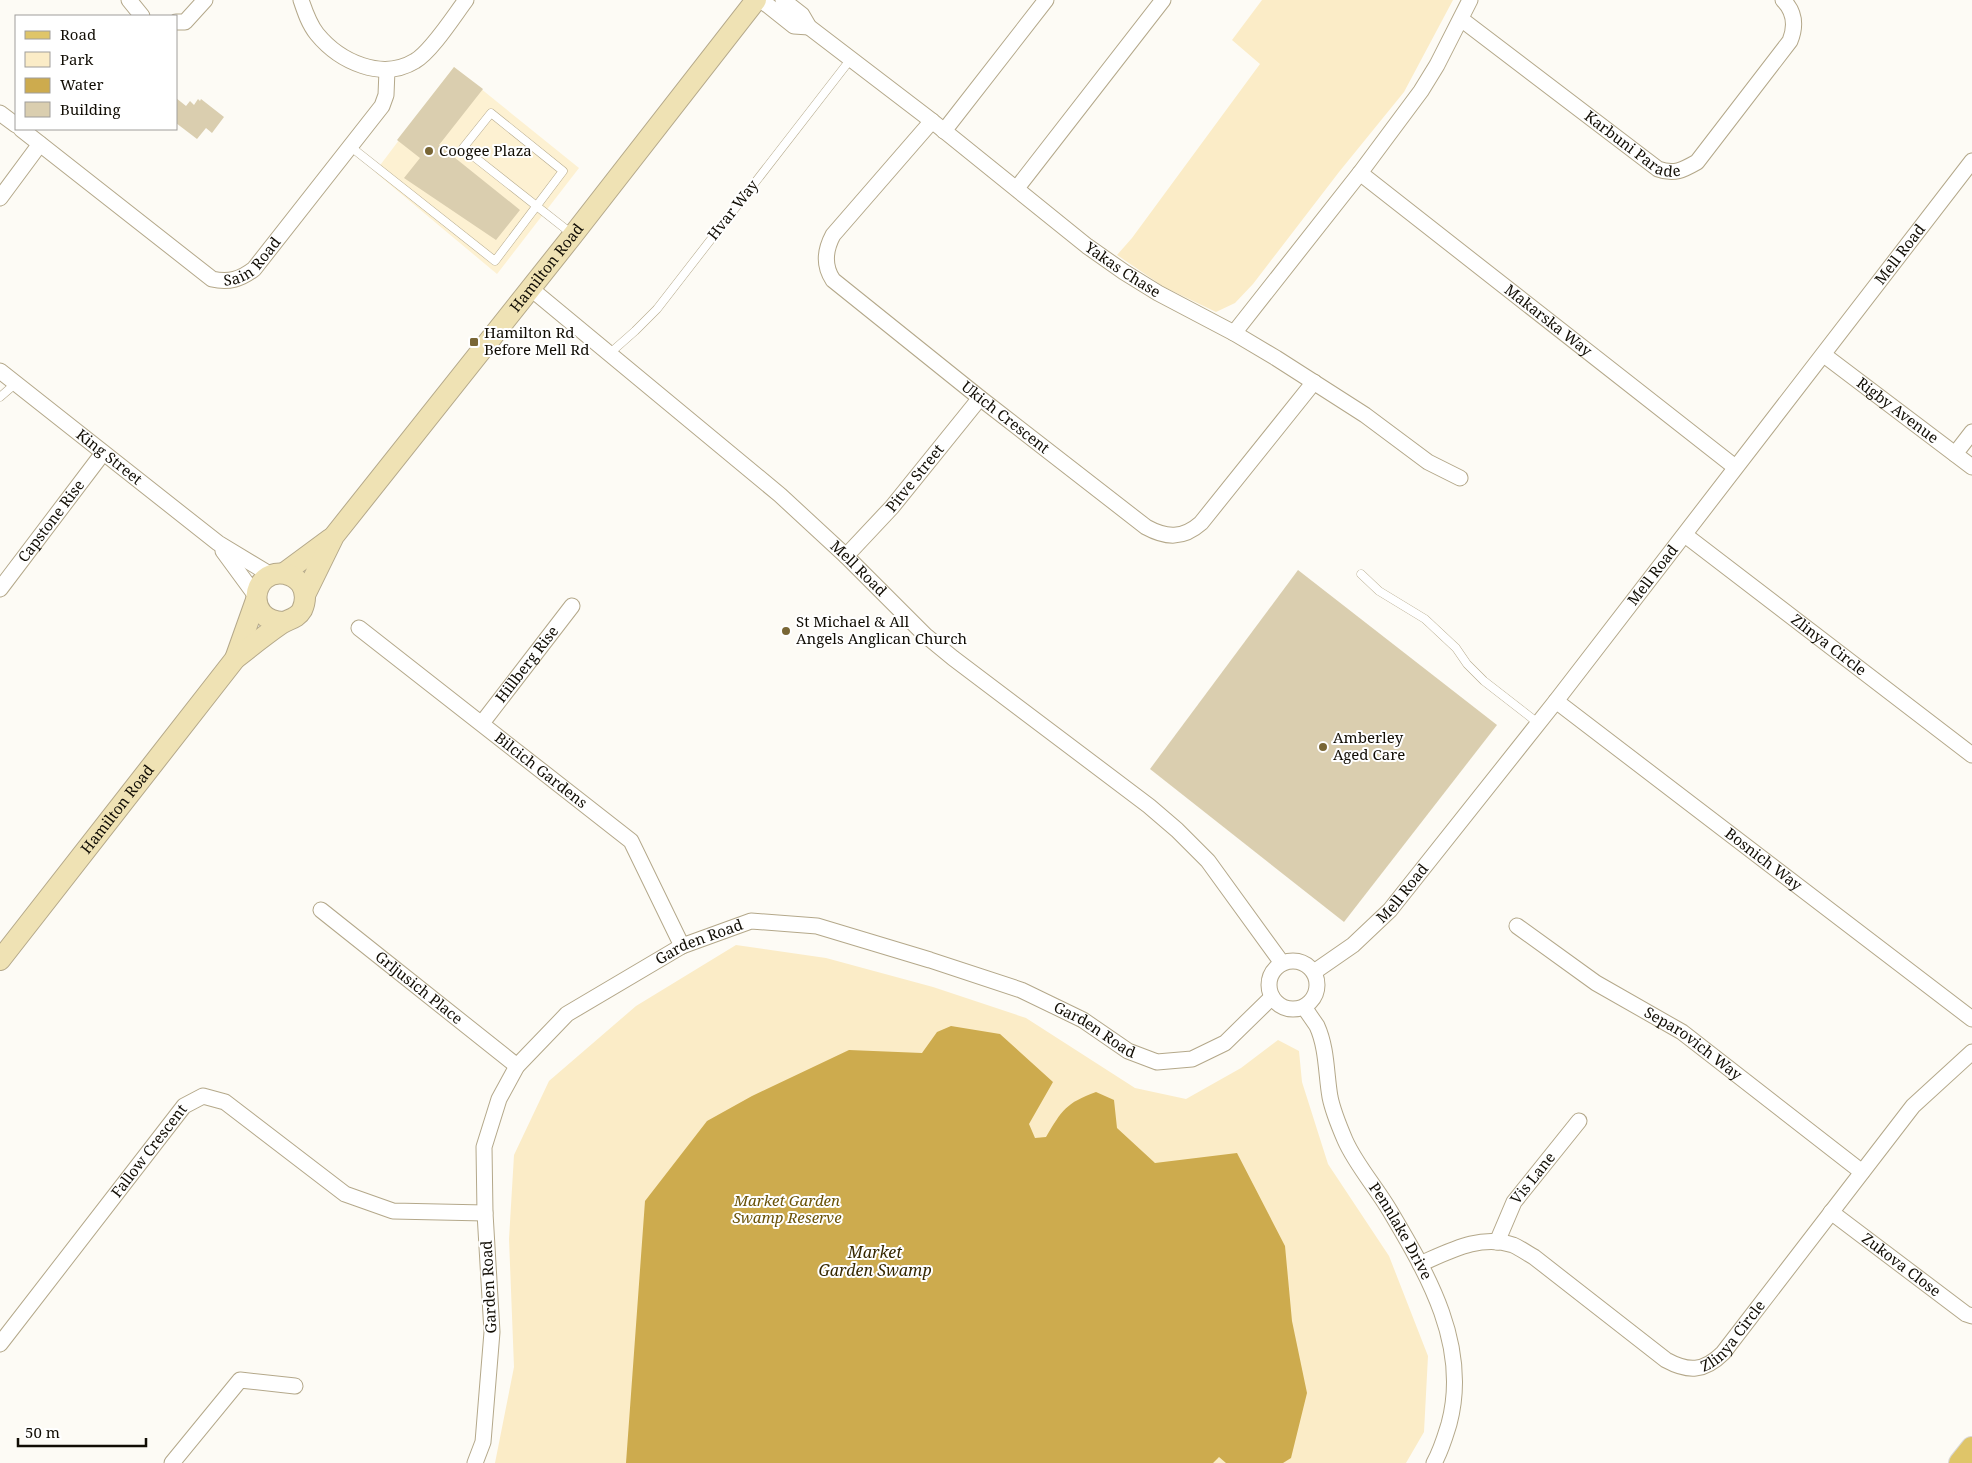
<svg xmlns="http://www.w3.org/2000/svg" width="1972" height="1463" viewBox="0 0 1972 1463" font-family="'Noto Serif',serif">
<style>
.built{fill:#fdf1d2}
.green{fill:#fbecc7}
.water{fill:#cdab4e}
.building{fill:#daceaf}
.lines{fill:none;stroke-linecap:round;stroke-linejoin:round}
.lane-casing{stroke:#b4a88a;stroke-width:9}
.street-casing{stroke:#b4a88a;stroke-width:17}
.secondary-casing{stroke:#b4a88a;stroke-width:22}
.primary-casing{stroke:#d9d8d7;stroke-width:24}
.lane{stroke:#fff;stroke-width:8}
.street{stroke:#fff;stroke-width:15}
.secondary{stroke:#efe2b4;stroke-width:20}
.primary{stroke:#dfc569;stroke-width:22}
.poi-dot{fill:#796635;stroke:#fff;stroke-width:2}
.labels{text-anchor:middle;stroke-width:4;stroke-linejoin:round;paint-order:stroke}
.street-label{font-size:15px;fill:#110d04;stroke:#fff}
.poi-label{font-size:15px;fill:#110d04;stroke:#fff;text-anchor:start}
.park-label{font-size:15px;font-style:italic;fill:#695208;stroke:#fff}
.water-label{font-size:16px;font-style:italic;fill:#362800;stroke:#fff}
</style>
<rect width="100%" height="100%" fill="#fdfbf5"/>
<polygon class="built" points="454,67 579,168 497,274 375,172"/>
<g class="green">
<polygon points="1262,0 1453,0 1404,92 1339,172 1253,284 1235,303 1216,312 1164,287 1117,255 1132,238 1260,64 1232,40"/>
<polygon points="736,945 826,958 933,987 1026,1018 1135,1088 1186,1099 1241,1068 1278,1040 1299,1051 1302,1082 1328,1164 1389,1256 1428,1356 1424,1432 1406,1463 495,1463 514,1367 509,1239 514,1155 549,1081 636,1006"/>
</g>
<path class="water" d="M951 1026 1000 1034 1053 1082 1029 1124 1035 1138 1046 1137C1062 1110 1066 1103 1096 1092L1114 1100 1117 1128 1155 1163 1237 1153 1285 1246 1292 1321 1307 1393 1291 1458 1283 1463H1226L1219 1457 1213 1463H626L645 1201 707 1121 752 1096 849 1050 922 1053 937 1032Z"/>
<g class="building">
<polygon points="454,67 483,89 439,145 520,210 496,240 404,178 420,158 397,140"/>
<polygon points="176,98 186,106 190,101 194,105 198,99 200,101 201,99 224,117 212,133 206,128 197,139 176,123"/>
<polygon points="1298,570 1497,725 1344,922 1150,769"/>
</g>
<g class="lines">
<defs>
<g id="lane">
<polyline points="351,147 495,261 563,171 491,113 463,148 572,234"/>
<polyline points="609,354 635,331 657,309 850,60"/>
<polyline points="0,397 15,384"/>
<polyline points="1361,574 1379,591 1425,619 1456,648 1467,664 1484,681 1538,723"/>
</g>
<g id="street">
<polyline points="129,0 142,16"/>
<path d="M301 0C305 12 309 24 317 34 340 62 382 81 415 61 431 52 454 16 466 0"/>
<polyline points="761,0 794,26 809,27"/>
<path id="s1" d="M783 0 802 15 809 27 932 121 1087 246 1124 272 1158 293 1234 333 1276 358 1365 415 1428 462 1460 478"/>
<path id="s2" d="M1461 19 1658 169C1674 175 1683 170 1697 162L1790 41C1796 26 1795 12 1783 0"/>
<polyline points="176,22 185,22 205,0"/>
<polyline points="0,113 16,125"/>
<path id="s3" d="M932 121 833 235C825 250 823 265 833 280L980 398 1146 527C1166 538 1183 539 1201 523L1314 382"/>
<path id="s4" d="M21 129 212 279C229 283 241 279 254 269L382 106 386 95 387 70"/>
<polyline points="944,131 1046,0"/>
<path id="s5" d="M1360 173 1735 467"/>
<polyline points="1017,188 1163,0"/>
<polyline points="0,198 40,144"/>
<path id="s6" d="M530 288 780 495 846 556 925 635 953 658 1149 806 1177 830 1208 861 1282 963"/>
<polyline points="1234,333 1360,173 1421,91 1437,65 1470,0"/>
<path id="s7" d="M1824 355 1972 467"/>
<path id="s8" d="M0 371 218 543 271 575"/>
<polyline points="1955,454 1972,432"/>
<path id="s9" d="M1685 535 1972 755"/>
<polyline points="223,551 256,596"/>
<path id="s10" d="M846 556 892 507 980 398"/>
<path id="s11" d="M0 589 103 453"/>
<path id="s12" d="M359 628 631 841 682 946"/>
<path id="s13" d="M1556 701 1972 1019"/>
<path id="s14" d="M482 723 572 606"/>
<path id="s15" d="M321 910 517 1066"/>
<path id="s16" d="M1517 926 1596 983 1682 1032 1862 1172"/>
<circle cx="1293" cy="985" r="24"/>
<path id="s17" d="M1314 972 1353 945 1390 910 1556 701 1972 161"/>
<path id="s18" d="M1304 1007C1308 1013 1313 1020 1317 1026 1327 1048 1326 1074 1330 1097 1333 1112 1339 1126 1345 1140 1356 1165 1376 1187 1390 1211 1428 1275 1470 1346 1449 1424 1445 1437 1441 1451 1434 1463"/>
<path id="s19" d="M1831 1212 1966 1314 1972 1316"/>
<path id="s20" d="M1497 1242 1514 1202 1579 1121"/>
<path id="s21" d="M1420 1264C1450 1251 1480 1234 1513 1245 1520 1248 1527 1253 1534 1257L1666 1360C1688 1372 1704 1372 1723 1353L1913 1106 1972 1052"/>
<path id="s22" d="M0 1344 184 1106 203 1096 225 1102 345 1194 393 1211 485 1213"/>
<polyline points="172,1463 240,1380 295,1386"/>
<path id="s23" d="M475 1463 483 1442 492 1332 485 1213 484 1147 499 1099 517 1066 567 1014 682 946 751 921 817 926 930 960 1021 990 1083 1020 1128 1051 1157 1062 1192 1059 1225 1043 1272 997"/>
</g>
<g id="secondary">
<polyline points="284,573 330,539"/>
<path id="s24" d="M305 595 334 536 573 235 756 0"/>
<polyline points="235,659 256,600"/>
<path id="s25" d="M0 960 235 659C250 647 265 635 281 624 288 619 297 619 302 610 306 601 306 592 301 584 297 579 292 575 285 574 251 568 244 621 283 622"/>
</g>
<polyline id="primary" points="1960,1463 1972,1448"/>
</defs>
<use href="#lane" class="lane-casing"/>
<use href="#street" class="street-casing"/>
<use href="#secondary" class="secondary-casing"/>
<use href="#primary" class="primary-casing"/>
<use href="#lane" class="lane"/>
<use href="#street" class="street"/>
<use href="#secondary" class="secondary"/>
<use href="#primary" class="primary"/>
</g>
<g class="poi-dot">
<circle cx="429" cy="151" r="5"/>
<rect x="469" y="337" width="10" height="10" rx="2.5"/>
<circle cx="786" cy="631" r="5"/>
<circle cx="1323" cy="747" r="5"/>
</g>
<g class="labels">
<g class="street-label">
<text dy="5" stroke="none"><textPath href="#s2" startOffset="214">Karbuni Parade</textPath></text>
<text transform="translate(733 210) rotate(-52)" y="5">Hvar Way</text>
<text dy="5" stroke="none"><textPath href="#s17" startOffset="929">Mell Road</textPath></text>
<text dy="5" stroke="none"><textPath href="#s4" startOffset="290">Sain Road</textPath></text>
<text dy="5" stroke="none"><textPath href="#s24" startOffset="408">Hamilton Road</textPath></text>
<text dy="5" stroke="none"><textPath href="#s1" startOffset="435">Yakas Chase</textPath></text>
<text dy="5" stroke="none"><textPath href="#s5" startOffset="239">Makarska Way</textPath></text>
<text dy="5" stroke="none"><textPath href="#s7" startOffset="92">Rigby Avenue</textPath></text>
<text dy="5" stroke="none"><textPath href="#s3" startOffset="419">Ukich Crescent</textPath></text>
<text dy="5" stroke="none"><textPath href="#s8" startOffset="139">King Street</textPath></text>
<text dy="5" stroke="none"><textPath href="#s10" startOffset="104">Pitve Street</textPath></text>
<text dy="5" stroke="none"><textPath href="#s11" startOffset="85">Capstone Rise</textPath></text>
<text dy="5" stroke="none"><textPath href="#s6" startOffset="432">Mell Road</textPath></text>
<text dy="5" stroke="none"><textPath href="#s17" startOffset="524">Mell Road</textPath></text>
<text dy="5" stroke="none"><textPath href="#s9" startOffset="181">Zlinya Circle</textPath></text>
<text dy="5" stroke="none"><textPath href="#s14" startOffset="74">Hillberg Rise</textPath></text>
<text dy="5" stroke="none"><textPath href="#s12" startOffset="231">Bilcich Gardens</textPath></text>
<text dy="5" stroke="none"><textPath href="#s25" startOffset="191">Hamilton Road</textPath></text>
<text dy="5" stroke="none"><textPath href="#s13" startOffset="261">Bosnich Way</textPath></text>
<text dy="5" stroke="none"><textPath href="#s17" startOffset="119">Mell Road</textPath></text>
<text dy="5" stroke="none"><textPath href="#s23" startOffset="629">Garden Road</textPath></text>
<text dy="5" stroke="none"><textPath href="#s15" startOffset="125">Grljusich Place</textPath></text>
<text dy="5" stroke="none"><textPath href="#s23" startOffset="1049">Garden Road</textPath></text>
<text dy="5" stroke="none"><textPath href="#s16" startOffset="212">Separovich Way</textPath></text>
<text dy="5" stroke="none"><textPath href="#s22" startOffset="244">Fallow Crescent</textPath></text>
<text dy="5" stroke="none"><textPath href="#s20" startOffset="74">Vis Lane</textPath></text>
<text dy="5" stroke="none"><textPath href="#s18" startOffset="248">Pennlake Drive</textPath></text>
<text dy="5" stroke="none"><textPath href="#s19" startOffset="88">Zukova Close</textPath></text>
<text transform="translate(489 1287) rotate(-93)" y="5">Garden Road</text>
<text dy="5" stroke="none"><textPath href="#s21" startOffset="371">Zlinya Circle</textPath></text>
</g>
<g class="poi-label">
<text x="439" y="156">Coogee Plaza</text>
<text x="484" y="338">Hamilton Rd<tspan x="484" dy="17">Before Mell Rd</tspan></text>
<text x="796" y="627">St Michael &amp; All<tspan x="796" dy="17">Angels Anglican Church</tspan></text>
<text x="1333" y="743">Amberley<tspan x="1333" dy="17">Aged Care</tspan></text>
</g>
<g class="park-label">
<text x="787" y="1206">Market Garden<tspan x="787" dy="17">Swamp Reserve</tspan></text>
</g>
<g class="water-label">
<text x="875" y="1258">Market<tspan x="875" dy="18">Garden Swamp</tspan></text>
</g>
</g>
<rect x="15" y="15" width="162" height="115" fill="#ffffff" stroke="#a09e9b"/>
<rect x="25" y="31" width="25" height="8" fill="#dfc569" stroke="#a09e9b"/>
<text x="60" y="40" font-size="15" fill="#110d04">Road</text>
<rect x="25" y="52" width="25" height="15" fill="#fbecc7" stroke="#a09e9b"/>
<text x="60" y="65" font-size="15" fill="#110d04">Park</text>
<rect x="25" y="78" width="25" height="15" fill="#cdab4e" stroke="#a09e9b"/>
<text x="60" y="90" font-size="15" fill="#110d04">Water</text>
<rect x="25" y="102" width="25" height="15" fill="#daceaf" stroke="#a09e9b"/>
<text x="60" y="115" font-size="15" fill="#110d04">Building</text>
<path d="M18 1438v8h128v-8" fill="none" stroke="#110d04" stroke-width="2.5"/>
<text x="25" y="1438" font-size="15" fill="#110d04" stroke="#ffffff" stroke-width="4" paint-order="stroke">50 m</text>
</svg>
